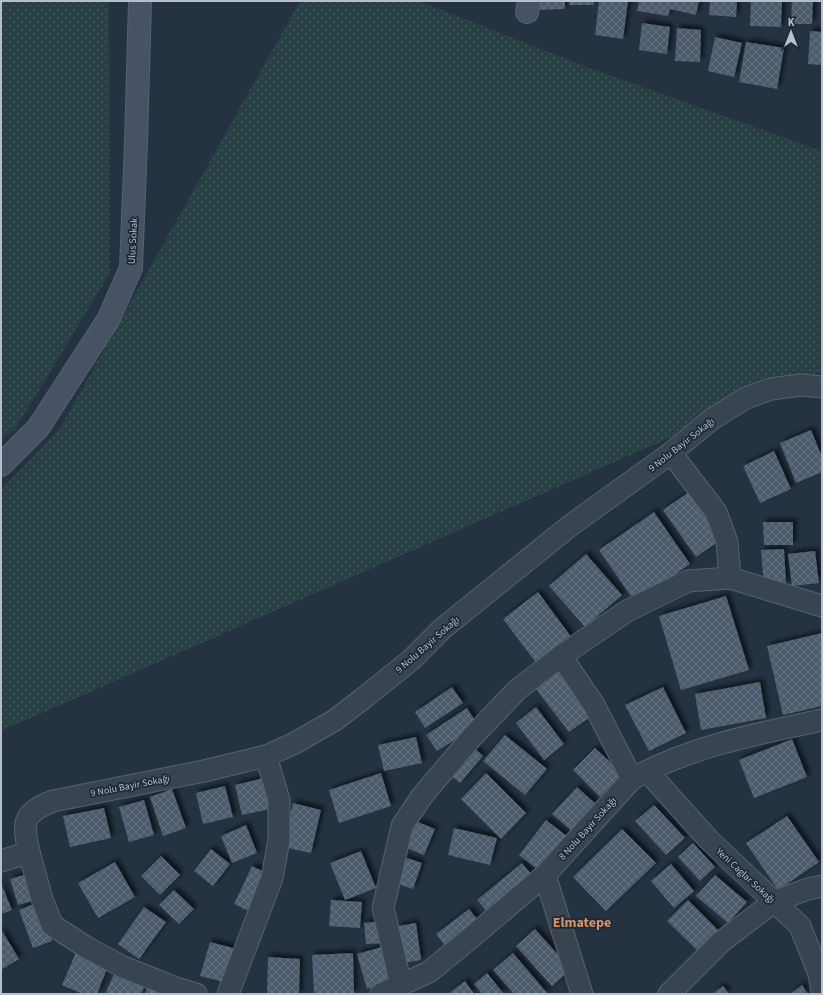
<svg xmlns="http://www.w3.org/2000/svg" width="823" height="995" viewBox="0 0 823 995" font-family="'Source Sans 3',sans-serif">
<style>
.grass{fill:url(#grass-dots)}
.building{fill:url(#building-cross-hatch);filter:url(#shadow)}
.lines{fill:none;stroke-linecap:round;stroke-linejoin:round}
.street-casing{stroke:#57626e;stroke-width:23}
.secondary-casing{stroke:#57626e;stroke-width:24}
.street{stroke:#394451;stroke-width:21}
.secondary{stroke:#475364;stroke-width:22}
.labels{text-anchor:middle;stroke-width:3.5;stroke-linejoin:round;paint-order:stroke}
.street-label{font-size:10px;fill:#b6bfcb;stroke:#1e2936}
.district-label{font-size:14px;font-weight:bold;fill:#da9262;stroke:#1e2936}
</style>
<defs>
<pattern id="grass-dots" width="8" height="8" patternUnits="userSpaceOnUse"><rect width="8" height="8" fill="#274043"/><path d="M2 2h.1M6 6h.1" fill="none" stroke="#445a5d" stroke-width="1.8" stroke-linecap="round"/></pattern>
<pattern id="building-cross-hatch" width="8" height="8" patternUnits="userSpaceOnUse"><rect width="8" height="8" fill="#4d5b6d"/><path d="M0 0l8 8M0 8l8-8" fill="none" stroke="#647180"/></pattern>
<filter id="shadow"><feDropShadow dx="3.5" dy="-3.5" stdDeviation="2" flood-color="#0009"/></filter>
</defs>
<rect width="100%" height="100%" fill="#253242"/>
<g class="grass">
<polygon points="1,1 109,1 110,273 16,428 1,441"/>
<polygon points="300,1 419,1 587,67 822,151 822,371 1,731 1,490 60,428"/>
</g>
<g class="building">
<polygon points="537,1 565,1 565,9 538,10"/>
<rect x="569" y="1" width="25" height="4"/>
<polygon points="599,1 628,1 623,39 595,35"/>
<polygon points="639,1 671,1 670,6 671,1 699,1 696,15 670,9 668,16 637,11"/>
<polygon points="710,1 737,1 736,17 709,15"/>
<polygon points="751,1 782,1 781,27 750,26"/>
<polygon points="792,1 813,1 812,24 791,24"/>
<polygon points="642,23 670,27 667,54 639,50"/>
<polygon points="677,28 701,30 700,62 675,61"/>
<polygon points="810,31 822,32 822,65 808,64"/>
<polygon points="715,37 742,43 734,77 708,71"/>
<polygon points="746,42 784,48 777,89 739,82"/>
<polygon points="811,430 822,457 822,472 796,483 780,443"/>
<polygon points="774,451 791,489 760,503 743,466"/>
<polygon points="689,492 722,539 696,557 663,510"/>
<polygon points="654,512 690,564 635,602 599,550"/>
<polygon points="763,522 793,522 793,545 764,545"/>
<polygon points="784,549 786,583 764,585 761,550"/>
<polygon points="815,551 819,583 792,586 788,554"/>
<polygon points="586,554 622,595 585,627 549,586"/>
<polygon points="538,592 572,638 537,664 503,619"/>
<polygon points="726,596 749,670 681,690 659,616"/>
<polygon points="822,633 822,706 783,715 767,646"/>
<polygon points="560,671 593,715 569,732 536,689"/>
<polygon points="760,682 766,718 701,730 695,694"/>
<polygon points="452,687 463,703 425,728 415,712"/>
<polygon points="663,687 686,733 649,751 625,705"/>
<polygon points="536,707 564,744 544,760 516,723"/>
<polygon points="467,708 478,725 437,751 426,735"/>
<polygon points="505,735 547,769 525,795 483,761"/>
<polygon points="416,737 422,763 384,771 378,745"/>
<polygon points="792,739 807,777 754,798 739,760"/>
<polygon points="472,746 483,756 460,783 449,774"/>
<polygon points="595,748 623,774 600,797 573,770"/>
<polygon points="381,773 391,806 339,823 329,790"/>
<polygon points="486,773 526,813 501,839 461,799"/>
<polygon points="268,777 275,808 242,815 235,785"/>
<polygon points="225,786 233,817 203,824 196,793"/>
<polygon points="577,787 597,805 573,832 552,814"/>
<polygon points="172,789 186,828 163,836 150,797"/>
<polygon points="144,800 154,835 129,842 119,807"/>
<polygon points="293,803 321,810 311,853 283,847"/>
<polygon points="654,805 685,838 666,855 635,821"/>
<polygon points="104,808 111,838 70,847 63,816"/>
<polygon points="787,816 819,862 778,890 746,843"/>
<polygon points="413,820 435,829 424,855 402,846"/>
<polygon points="546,820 568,837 541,872 519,855"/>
<polygon points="246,825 257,853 232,863 221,836"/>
<polygon points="454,828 497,838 490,865 448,855"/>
<polygon points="622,829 656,863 606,911 573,877"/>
<polygon points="693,843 715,867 700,881 678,857"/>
<polygon points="211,849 230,864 213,886 194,871"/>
<polygon points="361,851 376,888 345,900 330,863"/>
<polygon points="161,856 180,875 160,895 141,876"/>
<polygon points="404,857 422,863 413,889 395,883"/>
<polygon points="115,862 135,897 98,918 78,883"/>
<polygon points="522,863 535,879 491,916 477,900"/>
<polygon points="671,864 694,891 674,908 651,881"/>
<polygon points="252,866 269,874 251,912 234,904"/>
<polygon points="31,873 39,899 18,905 10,879"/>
<polygon points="715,875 747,902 728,923 696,896"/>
<polygon points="1,883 12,910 1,914"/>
<polygon points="174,890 194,909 179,924 159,905"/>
<polygon points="331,900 362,902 360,928 329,926"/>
<polygon points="688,900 720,932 699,952 667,921"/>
<polygon points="39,902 52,941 33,948 19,910"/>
<polygon points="144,907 166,922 139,959 118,944"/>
<polygon points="469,909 482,925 449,951 436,934"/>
<polygon points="383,921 385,943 366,944 364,923"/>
<polygon points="416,923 421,960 403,963 398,926"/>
<polygon points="1,929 19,959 1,970"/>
<polygon points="535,929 571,969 552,986 516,946"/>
<polygon points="210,942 237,949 228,983 200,976"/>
<polygon points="382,947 391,982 367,989 357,954"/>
<polygon points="77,950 109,964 97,994 83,994 62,985"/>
<polygon points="353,953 354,994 314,994 312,955"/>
<polygon points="513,953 548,994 514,994 493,970"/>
<polygon points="268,957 300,959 299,994 267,994"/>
<polygon points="115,972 145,985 141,994 105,994"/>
<polygon points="487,973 504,994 482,994 474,984"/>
<polygon points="465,981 474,994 448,994"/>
<polygon points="148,985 171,994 145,994"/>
<polygon points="802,985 808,994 790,994"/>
<polygon points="723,986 729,994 712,994"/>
</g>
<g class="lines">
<defs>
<g id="street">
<polyline points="671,453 716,512 727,542 730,578"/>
<polyline points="561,656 594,705 632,779"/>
<polyline points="647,771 709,840 800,926 819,974 822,992"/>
<path d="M29 852C22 821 23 813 53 801L204 771 266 756 295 743 335 720 365 697 411 660 442 629 546 545 571 525 671 453 712 419 746 398 771 389 801 385 822 387"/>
<polyline points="1,861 29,852 42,899 52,925 86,947 123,967 176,988 196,994"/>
<polyline points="545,875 582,994"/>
<polyline points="401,985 383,908 402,826 422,796 473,736 517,690 561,656 627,611 688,581 730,578 822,606"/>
<polyline points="228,994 272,878 279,840 279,800 266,756"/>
<path d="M381 994 429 972 473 936 545 875 632 779C691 746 757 734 822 720"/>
<polyline points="669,994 721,942 775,901 808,889 822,886"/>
</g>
<g id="secondary">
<polyline points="527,12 529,1"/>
<polyline points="1,465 38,428 108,320 131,268 136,143 140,1"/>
</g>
</defs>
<use href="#street" class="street-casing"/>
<use href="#secondary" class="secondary-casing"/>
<use href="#street" class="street"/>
<use href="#secondary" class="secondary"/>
</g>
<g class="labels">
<g class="street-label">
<text transform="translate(132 241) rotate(-87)" y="4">Ulus Sokak</text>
<text transform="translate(681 444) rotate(-38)" y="4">9 Nolu Bayir Sokağı</text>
<text transform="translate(427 644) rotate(-41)" y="4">9 Nolu Bayir Sokağı</text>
<text transform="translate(130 785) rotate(-11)" y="4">9 Nolu Bayir Sokağı</text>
<text transform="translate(587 828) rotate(-48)" y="4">8 Nolu Bayir Sokağı</text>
<text transform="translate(746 875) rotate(43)" y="4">Yeni Caglar Sokağı</text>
</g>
<g class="district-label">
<text x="582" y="927">Elmatepe</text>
</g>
</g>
<rect width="823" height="995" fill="none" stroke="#b6bfcb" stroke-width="4"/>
<g transform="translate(791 32)" stroke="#1e2936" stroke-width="3" paint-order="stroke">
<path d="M0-3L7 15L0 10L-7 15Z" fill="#b6bfcb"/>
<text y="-6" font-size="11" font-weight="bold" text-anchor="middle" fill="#b6bfcb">K</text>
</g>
</svg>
